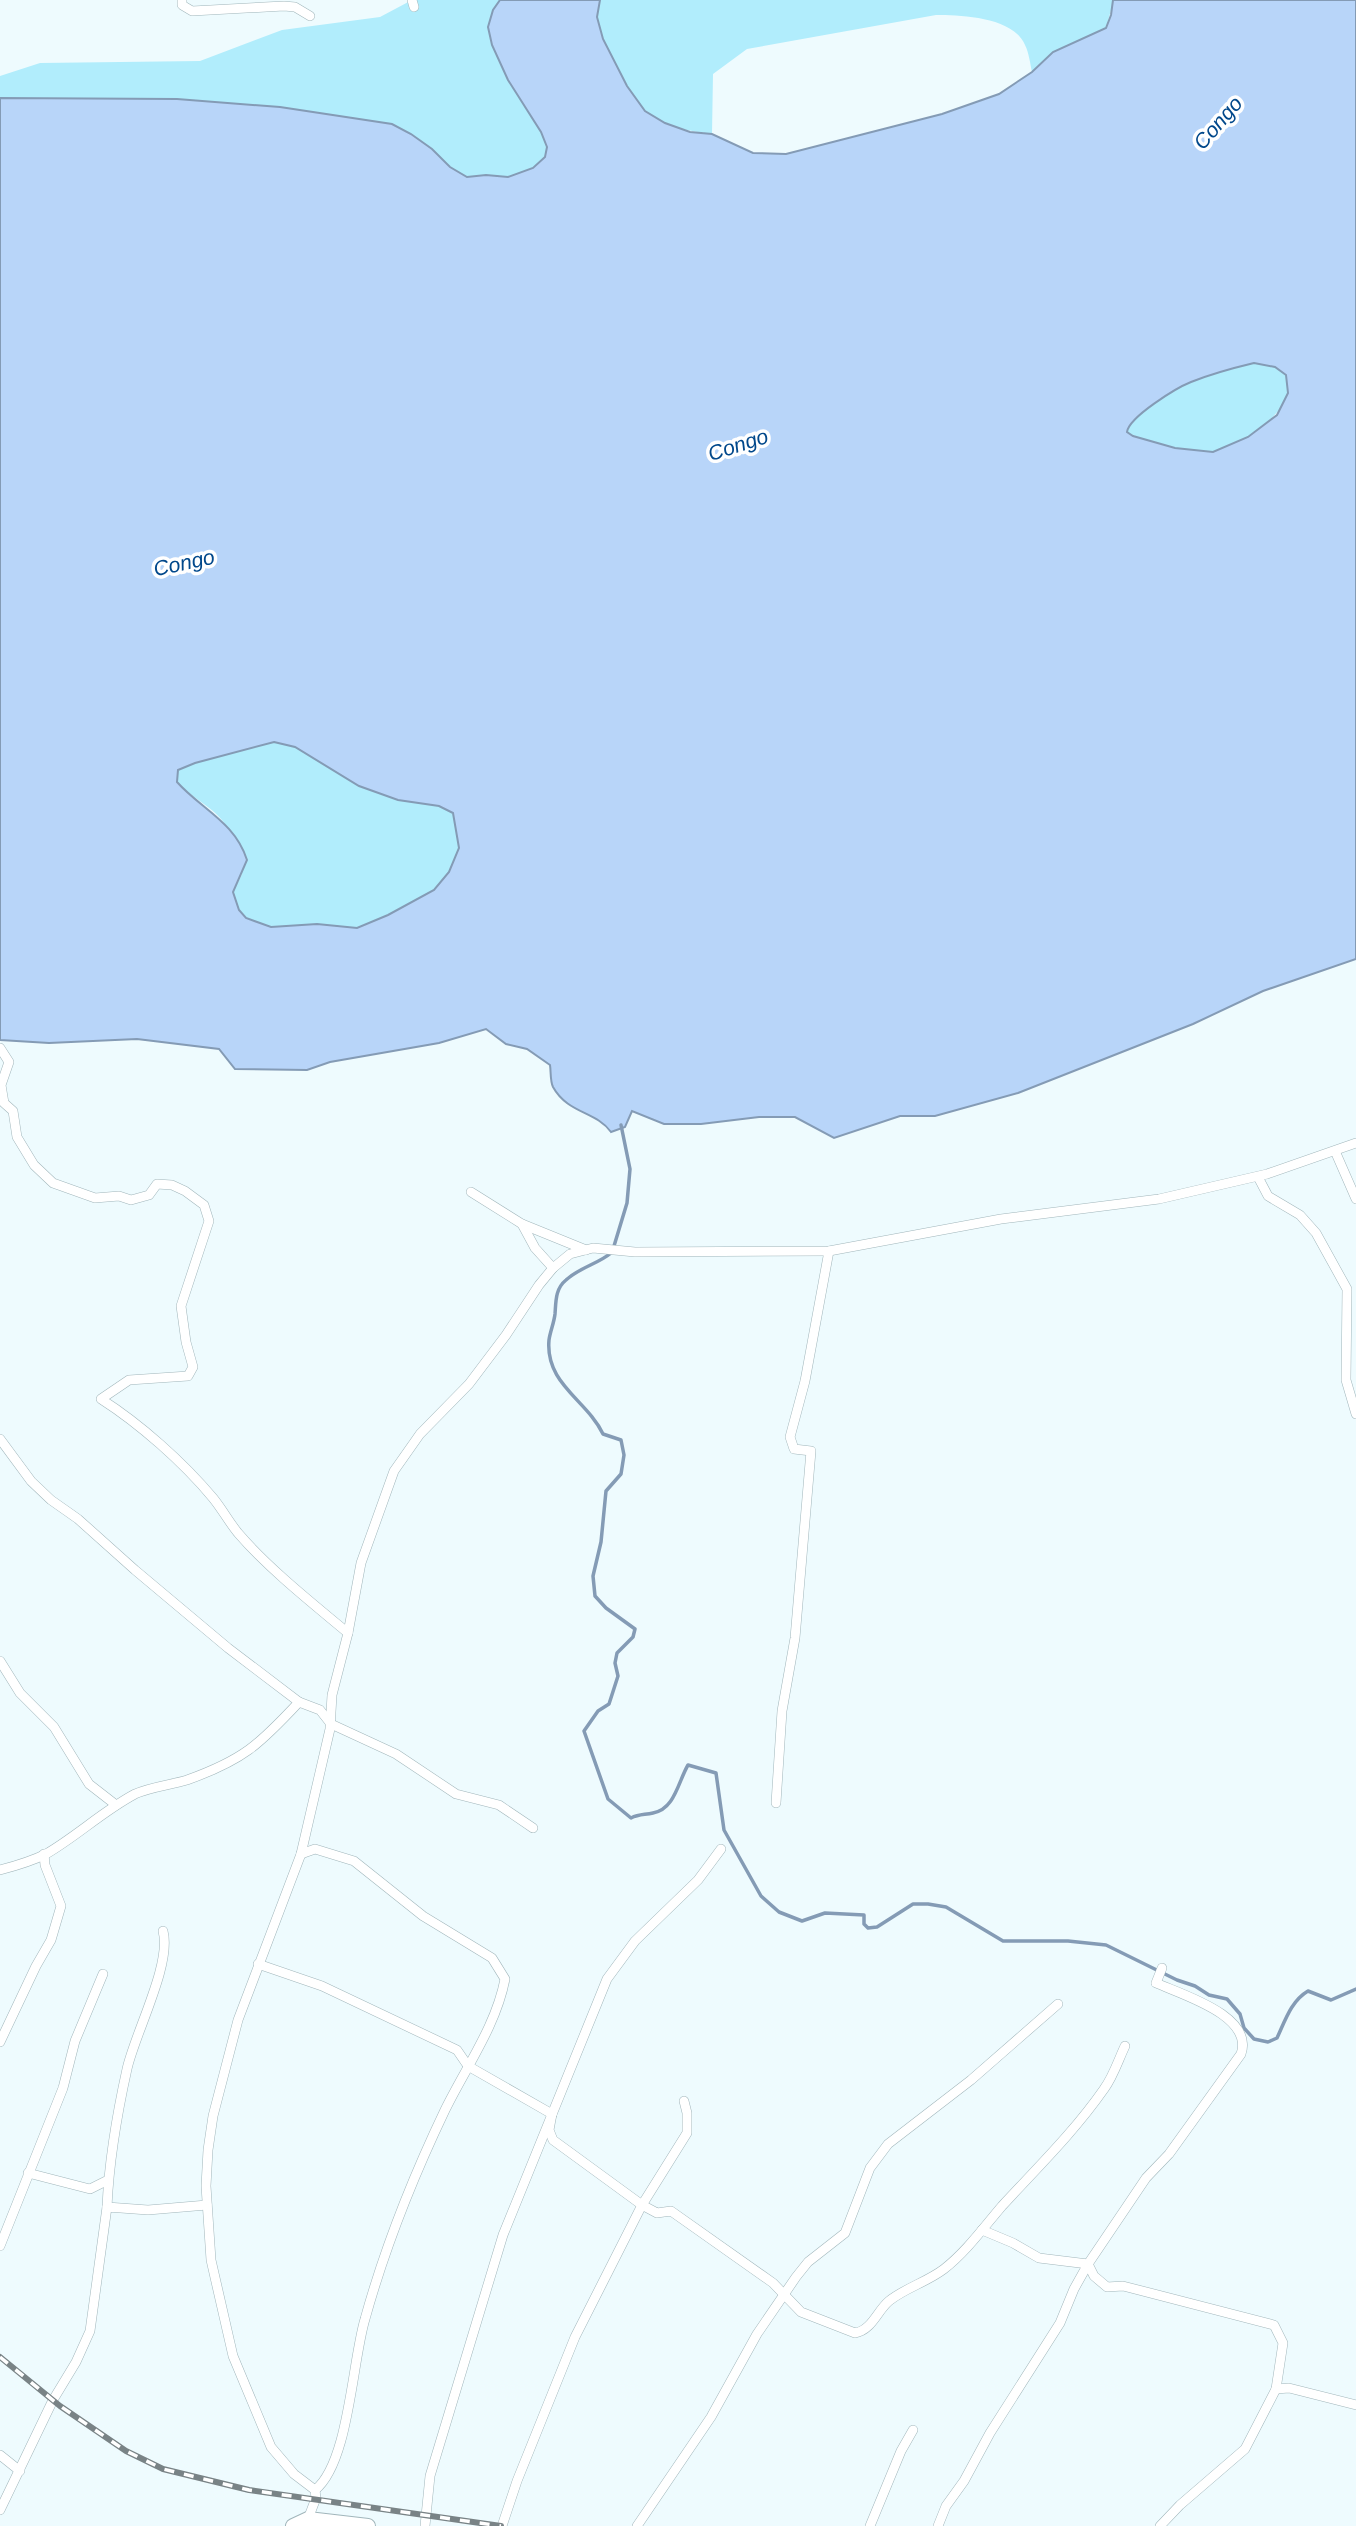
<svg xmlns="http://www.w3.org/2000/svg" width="1356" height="2526" viewBox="0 0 1356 2526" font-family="Helvetica,sans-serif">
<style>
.green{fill:#b1edfc}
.water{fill:#b8d5f9;stroke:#849bb5;stroke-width:2;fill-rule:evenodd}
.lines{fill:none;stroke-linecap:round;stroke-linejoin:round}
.stream{stroke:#849bb5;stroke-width:3.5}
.street-casing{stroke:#a1b6bb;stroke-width:10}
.primary-casing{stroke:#a1b6bb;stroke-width:16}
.street{stroke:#fff;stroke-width:9}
.primary{stroke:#fff;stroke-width:14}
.rail-casing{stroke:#798386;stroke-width:6}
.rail{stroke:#fff;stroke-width:3.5;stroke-dasharray:10;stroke-linecap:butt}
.labels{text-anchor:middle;stroke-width:7;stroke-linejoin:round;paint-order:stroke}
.water-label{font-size:21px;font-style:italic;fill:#01488b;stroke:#fff}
</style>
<rect width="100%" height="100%" fill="#eefbfe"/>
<g class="green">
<polygon points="412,0 500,0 493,10 503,65 508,80 541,132 547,147 545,157 533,168 508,177 486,175 467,177 450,167 432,149 411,134 392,124 280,107 177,99 0,98 0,76 40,63 200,61 282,30 380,17"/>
<path d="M600 0H1113V3L1106 28 1053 52 1032 72C1030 63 1029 53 1025 45 1013 17 962 15 936 15L747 49 713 74 712 134C689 131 664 127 646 112 631 99 597 36 597 16 597 11 599 5 600 0Z"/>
<path d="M1254 363 1275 367 1286 375C1286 380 1288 386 1288 391 1287 415 1233 451 1211 452 1188 453 1145 443 1127 432 1129 417 1176 388 1190 382 1211 374 1233 368 1254 363Z"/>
<path d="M274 742 295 747 398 800 439 806 453 813 459 848 449 872 434 890 388 915 356 928 317 924 271 927 246 918 239 910 233 892 242 874C238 860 235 844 229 831 219 809 192 799 177 782L178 770 195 763Z"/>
</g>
<path class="water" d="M500 0H600L597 17 603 39 627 86 645 111 665 123 690 132 712 134 753 153 786 154 942 114 999 94 1032 72 1053 52 1106 28 1111 15 1113 0H1356V959L1263 991 1193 1024 1018 1093 935 1116H900L834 1138 795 1117H759L701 1124H664L632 1111 625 1127 611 1132C596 1111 568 1114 553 1087 550 1081 551 1071 550 1065L527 1049 506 1044 486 1029 439 1043 330 1062 307 1070 235 1069 219 1049 137 1039 49 1043 0 1040V98L177 99 280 107 392 124 411 134 432 149 450 167 467 177 486 175 508 177 533 168 545 157 547 147 541 132 508 80 492 45 488 27 493 10ZM1254 363 1275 367 1286 375 1288 393 1277 415 1248 437 1213 452 1175 448 1133 436 1127 432C1129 417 1176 388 1191 382 1211 374 1233 368 1254 363ZM274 742 295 747 359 786 398 800 439 806 453 813 459 848 449 872 434 890 388 915 357 928 317 924 271 927 246 918 239 910 233 892 247 860C235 822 201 809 177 782L178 770 195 763Z"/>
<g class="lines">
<g class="stream">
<polyline points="614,1246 627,1203 630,1169 621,1125"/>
<path d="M611 1253C598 1264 580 1267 566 1280 555 1289 556 1302 555 1314 554 1323 550 1332 549 1340 545 1384 587 1400 603 1434L621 1440 624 1455 621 1474 606 1491 601 1542 593 1576 595 1596 606 1608 635 1629 633 1637 617 1653 615 1663 618 1676 609 1704 598 1711 584 1731 608 1799 631 1818C639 1814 644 1815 653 1813 675 1809 678 1782 688 1765L716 1773 724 1830 761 1896 779 1912 802 1921 825 1913 864 1915V1924L868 1928 877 1927 913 1904H928L946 1907 1003 1941H1068L1106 1945 1177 1980 1195 1986 1209 1995 1227 1999 1240 2014 1244 2028 1254 2039 1268 2042 1277 2038C1285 2021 1291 2001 1308 1991L1331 2000 1356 1989"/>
</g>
<defs>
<g id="street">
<polyline points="182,0 182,5 192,11 284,6 295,7 310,16"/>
<polyline points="412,0 414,7"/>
<path d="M0 1048 9 1062 1 1085 4 1103 13 1111 17 1137 34 1165 53 1183 95 1198 119 1196 131 1200 149 1195 157 1184 172 1185 185 1191 204 1205 209 1221 181 1306 186 1342 193 1367 188 1376 129 1380 101 1399C140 1424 183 1462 213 1498 222 1509 229 1522 238 1533 268 1568 312 1603 348 1633"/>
<polyline points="1335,1151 1356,1199"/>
<polyline points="1258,1177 1268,1196 1300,1215 1316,1233 1347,1289 1346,1380 1356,1414"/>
<polyline points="471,1192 522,1224 586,1250"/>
<polyline points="522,1224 535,1248 553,1268"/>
<polyline points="0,1439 31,1481 51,1500 78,1519 135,1570 228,1648 299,1702 320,1710 331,1724 396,1754 456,1794 499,1805 533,1828"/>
<polyline points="0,1661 20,1693 54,1727 89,1784 116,1805"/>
<polyline points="776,1803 782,1711 795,1638 811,1451 794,1449 790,1437 805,1381 829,1251"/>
<path d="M301 1854 315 1849 354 1861 423 1916 492 1958 505 1979C496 2026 466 2067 445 2110 413 2177 385 2247 365 2319 352 2362 349 2463 315 2490"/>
<path d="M0 1870C15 1866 32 1861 46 1854 77 1836 103 1811 135 1794 150 1787 170 1785 187 1780 243 1760 259 1745 299 1702"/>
<polyline points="258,1964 322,1986 457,2050 468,2066 552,2114"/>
<polyline points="0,2042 36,1966 51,1940 61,1906 45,1865 44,1854"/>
<path d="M552 2114 549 2130 553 2140 642 2205 657 2213 671 2211 773 2283 801 2312 855 2333C872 2330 877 2311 889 2301 905 2288 927 2282 944 2269 966 2252 984 2227 1002 2206 1037 2168 1074 2132 1104 2089 1113 2077 1118 2061 1125 2046"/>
<polyline points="28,2173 90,2189 108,2180"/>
<path d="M107 2207C109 2161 117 2114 127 2069 135 2033 172 1964 163 1931"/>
<polyline points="982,2230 1013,2243 1039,2258 1088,2264 1094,2276 1107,2287 1123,2286 1274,2325 1283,2343 1276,2389 1245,2449 1180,2505 1160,2526"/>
<polyline points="0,2246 63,2088 75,2041 103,1974"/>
<polyline points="1276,2389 1289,2388 1356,2405"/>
<polyline points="0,2455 20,2471"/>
<polyline points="0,2510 53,2400 76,2362 90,2331 107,2207 148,2210 207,2205"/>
<polyline points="308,2519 316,2498 315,2490 294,2474 271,2447 233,2356 211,2260 206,2186 208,2150 213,2116 238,2020 301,1854 330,1729 332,1695 348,1633 361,1563 394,1471 420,1434 469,1384 506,1335 539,1285 553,1268 570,1254 593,1248 635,1252 829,1251 1001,1219 1159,1199 1267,1174 1356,1143"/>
<polyline points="425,2526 430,2476 503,2235 607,1979 635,1941 698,1880 721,1849"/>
<polyline points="502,2526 517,2481 575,2337 642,2205 687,2133 687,2113 684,2101"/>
<polyline points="637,2526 711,2417 757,2334 796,2277 808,2262 845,2233 870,2168 888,2144 971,2080 1058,2004"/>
<polyline points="870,2526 901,2451 913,2430"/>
<path d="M938 2526 946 2506 964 2481 990 2433 1060 2323 1074 2289 1088 2264 1146 2178 1169 2154 1241 2054C1254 2016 1183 1995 1156 1983L1162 1968"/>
</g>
<polyline id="primary" points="293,2526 308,2519 368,2526"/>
</defs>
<use href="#street" class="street-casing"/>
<use href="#primary" class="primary-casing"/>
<use href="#street" class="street"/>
<use href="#primary" class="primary"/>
<defs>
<polyline id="rail" points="0,2357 60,2406 126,2451 163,2469 249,2490 501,2526"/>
</defs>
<use href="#rail" class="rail-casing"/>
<use href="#rail" class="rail"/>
</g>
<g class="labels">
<g class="water-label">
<text transform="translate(1218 123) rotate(-49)" y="7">Congo</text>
<text transform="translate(738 445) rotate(-18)" y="7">Congo</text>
<text transform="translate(184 563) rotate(-12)" y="7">Congo</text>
</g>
</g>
</svg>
